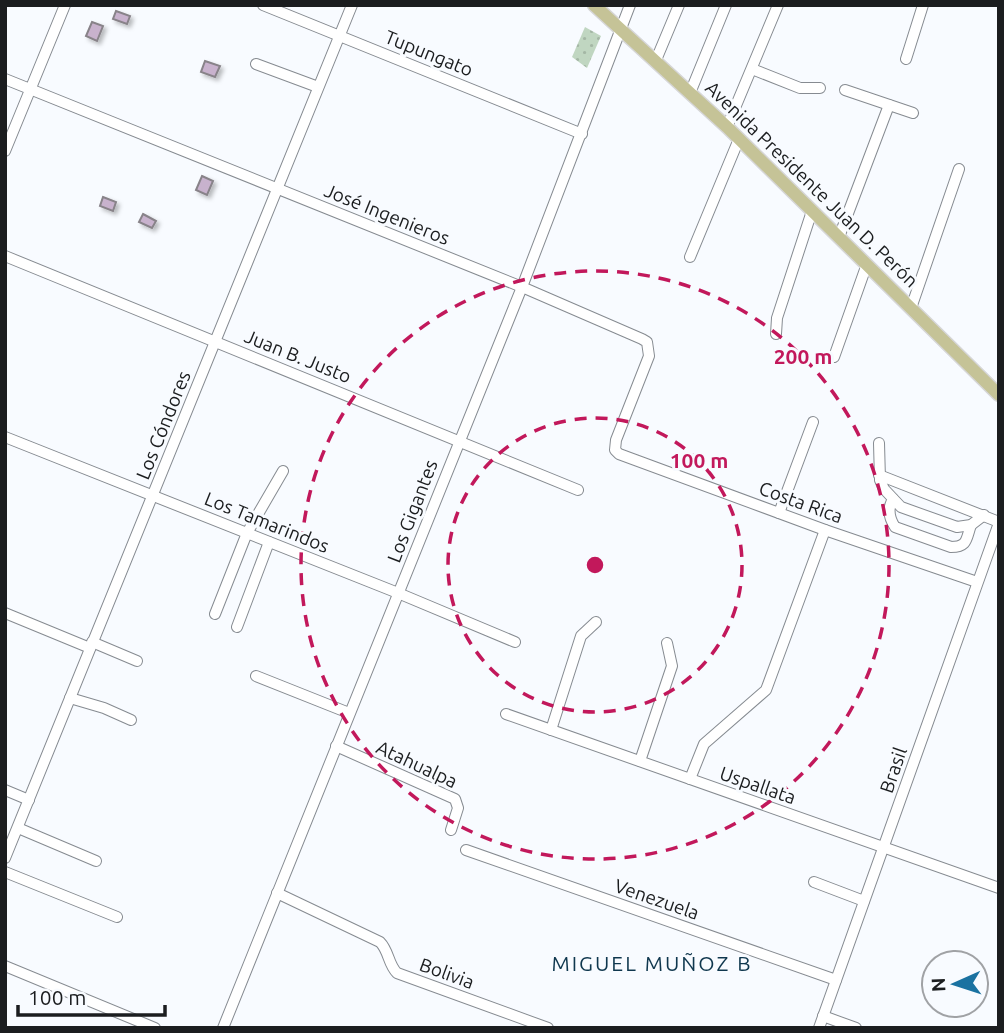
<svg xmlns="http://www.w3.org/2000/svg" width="1004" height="1033" viewBox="0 0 1004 1033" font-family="Ubuntu,sans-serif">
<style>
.park{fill:url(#park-dots)}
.building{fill:#c8b2cd;stroke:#888389;stroke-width:2;filter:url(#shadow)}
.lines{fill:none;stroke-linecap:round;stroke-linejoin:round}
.minor-casing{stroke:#868b91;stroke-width:12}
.major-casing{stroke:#d6d6d7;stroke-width:15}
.minor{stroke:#fff;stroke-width:10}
.major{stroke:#c5c397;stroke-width:12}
.ring{fill:none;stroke:#c2185b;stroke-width:3.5;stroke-dasharray:12 9}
.labels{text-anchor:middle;stroke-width:6;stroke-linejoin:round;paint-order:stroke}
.street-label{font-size:19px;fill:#1b1d1f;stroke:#f8fbff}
.neighbourhood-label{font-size:21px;letter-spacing:2px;fill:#0f374e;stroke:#f8fbff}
.centre{fill:#c2185b;stroke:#f8fbff;stroke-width:3.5}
.ring-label{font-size:21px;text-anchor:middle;font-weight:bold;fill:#c2185b;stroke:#f8fbff;stroke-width:6;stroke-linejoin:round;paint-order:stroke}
</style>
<defs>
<pattern id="park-dots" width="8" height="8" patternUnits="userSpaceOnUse" patternTransform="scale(1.75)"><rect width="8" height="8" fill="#c0d6c1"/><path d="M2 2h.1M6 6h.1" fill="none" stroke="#a4b7a5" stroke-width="1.8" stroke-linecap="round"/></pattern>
<filter id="shadow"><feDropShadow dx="3" dy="3" stdDeviation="2" flood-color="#0004"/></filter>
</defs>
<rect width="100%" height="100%" fill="#f8fbff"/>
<polygon class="park" points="585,27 601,36 587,68 572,57"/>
<g class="building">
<polygon points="116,11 130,16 127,24 113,19"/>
<polygon points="92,22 103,26 97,41 86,36"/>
<polygon points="205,61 220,66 215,77 201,72"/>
<polygon points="202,176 213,181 207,195 196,190"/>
<polygon points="103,197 116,202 113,211 100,206"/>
<polygon points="143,214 156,221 152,228 139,222"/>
</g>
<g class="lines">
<defs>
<g id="minor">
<polyline points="263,5 582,134"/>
<polyline points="906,59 923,5"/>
<polyline points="656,60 679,5"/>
<polyline points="256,64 318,87"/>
<polyline points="752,69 800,88 820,88"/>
<polyline points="5,79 522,287 642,339 647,342 649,356 616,440 615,450 619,454 825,530 977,582"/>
<polyline points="845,90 913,113"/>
<polyline points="690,93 726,5"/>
<polyline points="727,127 778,5"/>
<polyline points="5,151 65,5"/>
<polyline points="839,237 889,105"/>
<polyline points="5,256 578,490"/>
<polyline points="690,257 739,139"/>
<polyline points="911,308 959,169"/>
<polyline points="776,334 777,318 812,211"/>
<polyline points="834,357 867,264"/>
<polyline points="5,437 398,593 515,642"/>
<polyline points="879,443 880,480 884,489 901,507 957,527 971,525 984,515"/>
<polyline points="879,475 999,522"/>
<path d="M893 499C887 509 889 518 895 527L951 547C968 547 966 539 971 525"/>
<polyline points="779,513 813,422"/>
<polyline points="5,613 90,648"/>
<polyline points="215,614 247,533 283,471"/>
<polyline points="237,627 269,542"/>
<polyline points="92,642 137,661"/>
<polyline points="256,676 349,713"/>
<polyline points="70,698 104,708 131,720"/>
<polyline points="506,714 999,888"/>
<polyline points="551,730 581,636 596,622"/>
<polyline points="336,746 455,799 458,808 451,830"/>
<polyline points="640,761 672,666 667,643"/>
<polyline points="690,779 704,744 766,690 825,530"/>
<polyline points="5,790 29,800"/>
<polyline points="18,828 96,861"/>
<polyline points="466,850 836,980"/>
<polyline points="5,858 352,5"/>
<polyline points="5,872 117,917"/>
<polyline points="814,882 864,901"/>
<path d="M277 893 380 942C389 951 388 964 397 973L548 1028"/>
<polyline points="5,966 155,1028"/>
<polyline points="823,1016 856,1028"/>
<polyline points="223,1028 522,287 630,5"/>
<polyline points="819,1028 999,523"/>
</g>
<polyline id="major" points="594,5 727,127 999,395"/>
</defs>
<use href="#minor" class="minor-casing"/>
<use href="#major" class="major-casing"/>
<use href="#minor" class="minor"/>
<use href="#major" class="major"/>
</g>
<g class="ring">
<circle cx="595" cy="565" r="147"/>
<circle cx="595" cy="565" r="294"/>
</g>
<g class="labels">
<g class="street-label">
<text transform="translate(429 53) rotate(22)" y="7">Tupungato</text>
<text transform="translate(812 184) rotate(44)" y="7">Avenida Presidente Juan D. Perón</text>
<text transform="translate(387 214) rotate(22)" y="7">José Ingenieros</text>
<text transform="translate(298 356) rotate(22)" y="7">Juan B. Justo</text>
<text transform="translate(163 425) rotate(-68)" y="7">Los Cóndores</text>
<text transform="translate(801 502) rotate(20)" y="7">Costa Rica</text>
<text transform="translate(412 511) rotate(-69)" y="7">Los Gigantes</text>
<text transform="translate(267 522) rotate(22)" y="7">Los Tamarindos</text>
<text transform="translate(417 764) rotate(25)" y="7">Atahualpa</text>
<text transform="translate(893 770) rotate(-71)" y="7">Brasil</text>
<text transform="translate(758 785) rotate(19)" y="7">Uspallata</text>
<text transform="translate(657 899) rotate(19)" y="7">Venezuela</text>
<text transform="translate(447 973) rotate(20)" y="7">Bolivia</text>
</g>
<g class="neighbourhood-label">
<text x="652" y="971">MIGUEL MUÑOZ B</text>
</g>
</g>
<circle cx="595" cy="565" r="10" class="centre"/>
<g class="ring-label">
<text x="803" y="364">200 m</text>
<text x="699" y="468">100 m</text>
</g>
<rect width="1004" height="1033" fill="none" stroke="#1b1d1f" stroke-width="14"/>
<g transform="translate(955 984) rotate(267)"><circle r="33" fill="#f8fbff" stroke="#a0a2a5" stroke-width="2"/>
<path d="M0-5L12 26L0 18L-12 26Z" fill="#1a72a1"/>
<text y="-10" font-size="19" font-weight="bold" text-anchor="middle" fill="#1b1d1f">N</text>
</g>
<path d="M18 1005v10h147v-10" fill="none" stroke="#1b1d1f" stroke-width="3.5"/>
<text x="28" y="1005" font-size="21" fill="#1b1d1f" stroke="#f8fbff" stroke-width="5" paint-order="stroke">100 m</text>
</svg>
